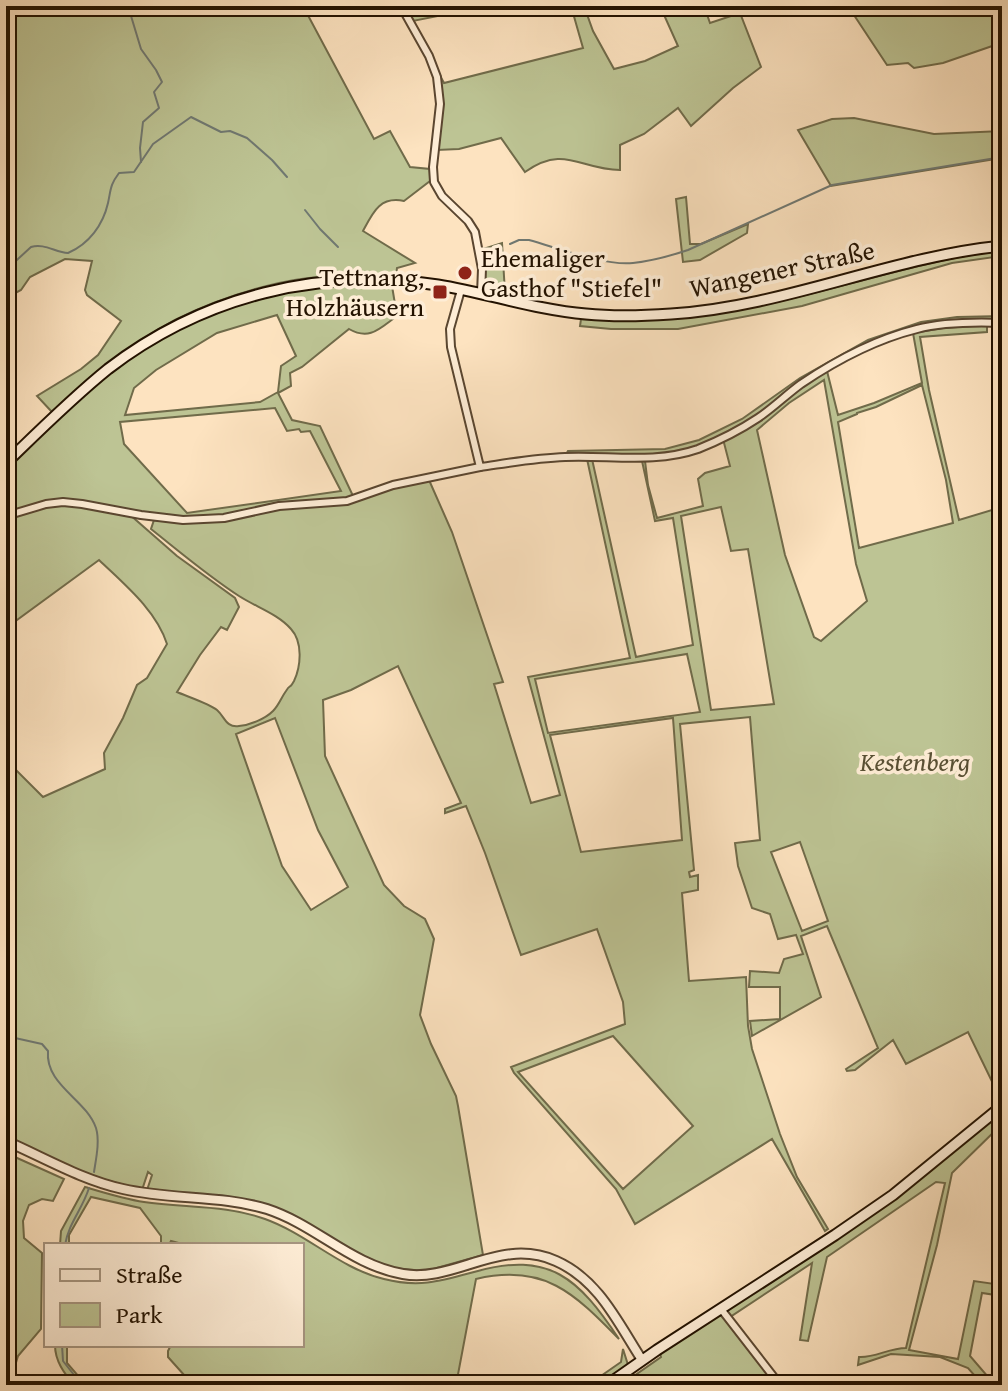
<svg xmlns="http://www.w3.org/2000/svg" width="1008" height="1391" viewBox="0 0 1008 1391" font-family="'Gentium Book Plus',serif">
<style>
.green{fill:#bdc494;stroke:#706b4a;stroke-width:2;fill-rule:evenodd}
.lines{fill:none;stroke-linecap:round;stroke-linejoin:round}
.stream{stroke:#707871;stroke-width:2}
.minor-casing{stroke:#5a4630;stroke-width:10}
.tertiary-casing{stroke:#5a4630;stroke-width:12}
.secondary-casing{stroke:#231200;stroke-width:13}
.minor{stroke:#feedd6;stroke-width:6}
.tertiary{stroke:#feedd6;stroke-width:8}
.secondary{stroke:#feedd6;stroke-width:9}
.poi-dot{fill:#8f2418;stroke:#feedd6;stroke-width:3}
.labels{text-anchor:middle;stroke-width:7;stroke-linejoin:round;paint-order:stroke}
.poi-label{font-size:26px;fill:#231200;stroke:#feedd6;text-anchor:start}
.street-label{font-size:26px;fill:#231200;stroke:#feedd6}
.park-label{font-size:26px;font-style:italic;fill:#595034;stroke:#feedd6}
</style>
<rect width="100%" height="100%" fill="#fde3c0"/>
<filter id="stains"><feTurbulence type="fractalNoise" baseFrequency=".0025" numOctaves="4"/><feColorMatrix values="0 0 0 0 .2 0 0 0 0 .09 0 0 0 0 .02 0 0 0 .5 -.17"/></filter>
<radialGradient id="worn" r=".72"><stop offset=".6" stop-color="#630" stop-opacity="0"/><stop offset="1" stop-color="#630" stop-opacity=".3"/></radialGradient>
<g class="green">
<path d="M6 6H303L374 139 390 131 410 167 430 169V181L404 201C380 196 373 212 363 231L415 263 397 268 396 276C357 275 318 274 279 283 244 291 207 304 175 320 130 344 89 379 52 412L37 396 81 369 98 355 121 321 87 295 85 290 92 261 65 259 30 277 21 290 6 298Z"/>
<polygon points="408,6 488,6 413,21 409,14"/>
<path d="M571 6H584L593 31 614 69 645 61 678 46 660 6H704L710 23 740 13 761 67 733 88 691 126 678 108 644 134 620 145V170C580 170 565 144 525 172L501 138 459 149 437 150C440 122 444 97 437 70L444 83 583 48Z"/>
<polygon points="848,6 1002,6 1002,44 1001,43 943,63 914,68 908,63 887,65"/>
<polygon points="854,118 934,134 1002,131 1002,158 831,186 798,130 832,119"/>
<polygon points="686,197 690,244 701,244 748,224 747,233 700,260 683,262 676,199"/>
<polygon points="502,243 505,293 480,288 480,250"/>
<path d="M1002 250V256L952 263 802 306 678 329H611L580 326 581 319C618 320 655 321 691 317 797 305 897 264 1002 250Z"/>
<path d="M364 284 392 286 397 316C380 328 370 341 349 329L302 367 290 373 291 386 278 393 292 420 320 426 354 498 226 516 182 519 56 501 6 514V468C43 433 79 397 119 366 190 312 276 286 364 284ZM277 315 296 356 281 366 278 392 260 402 125 415 134 388 156 370 217 333ZM275 408 287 431 299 429 301 432 310 431 341 491 187 513 124 444 120 422Z"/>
<polygon points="1002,316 1002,321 913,329 835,362 768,410 701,446 665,455 565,456 568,451 665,449 699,440 742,419 800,378 868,340 921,322 957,317"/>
<path d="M987 325V332L920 337 929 390 959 520 1002 507V1096L1000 1098 968 1032 906 1064 893 1040 855 1070 847 1071 846 1069 878 1048 827 926 801 936 821 997 752 1036 750 1021 780 1019V987H749L750 971 779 973 784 959 803 954 796 935 778 939 770 914 752 908 738 866 735 843 760 840 750 717 680 724 694 870 689 872 690 877 698 875V890L682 893 689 981 746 977 748 1026 752 1049 780 1134 797 1177 828 1229 825 1231 772 1139 635 1224 616 1189 514 1073 511 1067 625 1024 623 1002 597 929 521 955 485 853 466 806 445 813V809L461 803 398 666 351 690 323 700 325 756 384 885 404 906 425 919 434 939 420 1015 431 1044 456 1096 458 1106 483 1255 426 1271 391 1268 362 1258 279 1210 242 1199 147 1190 152 1175 148 1172 142 1190 88 1175 6 1138V760L43 797 105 769 104 753 123 718 137 685 147 678 167 644C156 610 124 584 99 560L6 628V518L43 507 68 504 129 514 177 556 235 598 239 607 227 630 221 627 200 655 177 692C186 696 210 704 217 710 225 717 226 728 239 726 250 725 265 719 273 711 279 705 281 698 286 691 291 683 289 690 294 681 301 666 303 642 291 629 278 614 256 607 239 596 208 576 180 552 151 529L154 520 204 522 232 519 271 510 309 505 345 504 392 488 429 480 452 532 503 682 494 684 531 803 560 795 528 677 630 658 587 459H592L636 657 693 645 673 518 655 521 642 461H645L648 485 657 518 703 506 698 479 705 473 730 466 723 439 821 374 827 371 838 415 874 403 922 383 913 333 943 328ZM824 380 856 564 867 601 821 641 814 637 785 555 757 430 789 403ZM922 385 946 480 953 523 859 548 838 422 857 414V413L876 407ZM721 507 731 551 748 549 774 704 711 710 681 516ZM687 654 700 712 548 733 535 679ZM275 718 318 830 348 887 311 910 282 866 236 734ZM673 718 682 840 581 852 550 735ZM800 842 828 921 802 931 771 852ZM613 1036 693 1126 623 1189 518 1072Z"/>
<path d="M1002 1111V1124L952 1173 937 1245 909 1350 958 1359 974 1281 1002 1285V1296L982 1293 970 1356 995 1385H983L968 1368 940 1357 891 1354 858 1365 859 1357C875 1358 889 1348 906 1348L945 1183 936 1182 827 1257 808 1341 800 1340 812 1263 730 1317 726 1311 820 1249 928 1173Z"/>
<polygon points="6,1153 64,1179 53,1201 42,1199 29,1205 23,1221 24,1238 42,1253 41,1329 18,1356 12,1376 13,1385 6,1385"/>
<path d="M85 1187C105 1193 124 1199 144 1202 184 1208 227 1205 265 1219 307 1234 341 1269 384 1279 419 1288 441 1281 474 1272 550 1250 579 1279 619 1339 574 1293 544 1263 476 1279L456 1385H193L168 1357V1351L171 1345H302V1245H186L171 1241 169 1245H161V1236L140 1208 91 1197 69 1235V1245H60L61 1231Z"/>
<polygon points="718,1316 722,1316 726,1321 776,1385 621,1385 661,1357 660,1353"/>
<path d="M55 1345H67V1363L86 1385H74C64 1373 55 1361 55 1345Z"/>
<polygon points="623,1349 628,1365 602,1385 588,1385 621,1362"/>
</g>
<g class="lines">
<g class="stream">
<polyline points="128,6 141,49 156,70 162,82 154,92 159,108 143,122 140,148 141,162"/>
<polyline points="305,210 320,229 338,247"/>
<path d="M510 244 519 240H529C558 248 604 266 633 263 652 261 670 256 688 250L832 185 1002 157"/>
<path d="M6 270 31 247C44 243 55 252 68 253 89 244 103 225 108 203 111 189 110 185 119 173L134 172 153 144 191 117 221 132 230 131 247 138 272 160 287 177"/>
<path d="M6 1036 42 1044 48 1051C45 1085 86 1099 96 1128 100 1141 96 1159 94 1172"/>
<path d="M65 1245C69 1222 82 1210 89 1188"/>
<polyline points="62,1345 63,1361 82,1385"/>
</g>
<defs>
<g id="minor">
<polyline points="401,6 429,56 437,77 440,104 433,167 434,182 442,196 468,221 475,232 482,269 481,294"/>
<path d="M461 290 450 329 451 347 480 467C508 463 536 458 565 457 609 455 655 464 698 449 718 441 740 430 758 418 773 408 786 395 801 384 835 361 877 339 917 329 944 322 974 322 1002 323"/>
<polyline points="6,516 46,504 63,502 82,504 141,515 183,520 224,518 279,506 347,501 393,485 480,467"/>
<polyline points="721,1309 780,1385"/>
</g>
<path id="tertiary" d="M6 1141C45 1158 82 1180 123 1189 171 1200 221 1195 267 1209 316 1225 351 1265 403 1274 455 1283 500 1236 556 1261 599 1280 618 1323 642 1360"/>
<g id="secondary">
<path d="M6 463C39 431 72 398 108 369 203 296 320 267 438 285 488 293 536 310 586 314 615 317 643 316 671 314 784 307 890 257 1002 246"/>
<polyline points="607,1385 657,1350 835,1235 893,1195 1002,1106"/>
</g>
</defs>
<use href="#minor" class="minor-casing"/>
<use href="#tertiary" class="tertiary-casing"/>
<use href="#secondary" class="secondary-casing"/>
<use href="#minor" class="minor"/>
<use href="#tertiary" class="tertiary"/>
<use href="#secondary" class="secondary"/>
</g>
<g class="poi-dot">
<circle cx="465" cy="273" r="8"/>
<rect x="432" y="284" width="16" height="16" rx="4"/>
</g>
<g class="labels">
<g class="poi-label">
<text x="481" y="267">Ehemaliger<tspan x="481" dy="30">Gasthof "Stiefel"</tspan></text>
<text x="424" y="286" text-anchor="end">Tettnang,<tspan x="424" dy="30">Holzhäusern</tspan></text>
</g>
<g class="street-label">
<text transform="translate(782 269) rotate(-12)" y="9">Wangener Straße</text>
</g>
<g class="park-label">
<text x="915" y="771">Kestenberg</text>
</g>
</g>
<rect width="1008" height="1391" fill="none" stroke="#fde3c0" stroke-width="32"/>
<rect x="8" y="8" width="992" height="1375" fill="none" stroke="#231200" stroke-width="4"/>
<rect x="16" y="16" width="976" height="1359" fill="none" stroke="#231200" stroke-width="2"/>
<rect x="44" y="1243" width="260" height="104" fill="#feedd6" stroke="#a69580" stroke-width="2"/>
<rect x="60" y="1269" width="40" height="12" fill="#feedd6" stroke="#a69580" stroke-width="2"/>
<text x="116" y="1283" font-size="24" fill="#231200">Straße</text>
<rect x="60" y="1303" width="40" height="24" fill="#bdc494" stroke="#a69580" stroke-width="2"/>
<text x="116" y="1323" font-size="24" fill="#231200">Park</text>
<rect width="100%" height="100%" filter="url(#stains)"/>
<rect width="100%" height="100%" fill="url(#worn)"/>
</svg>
